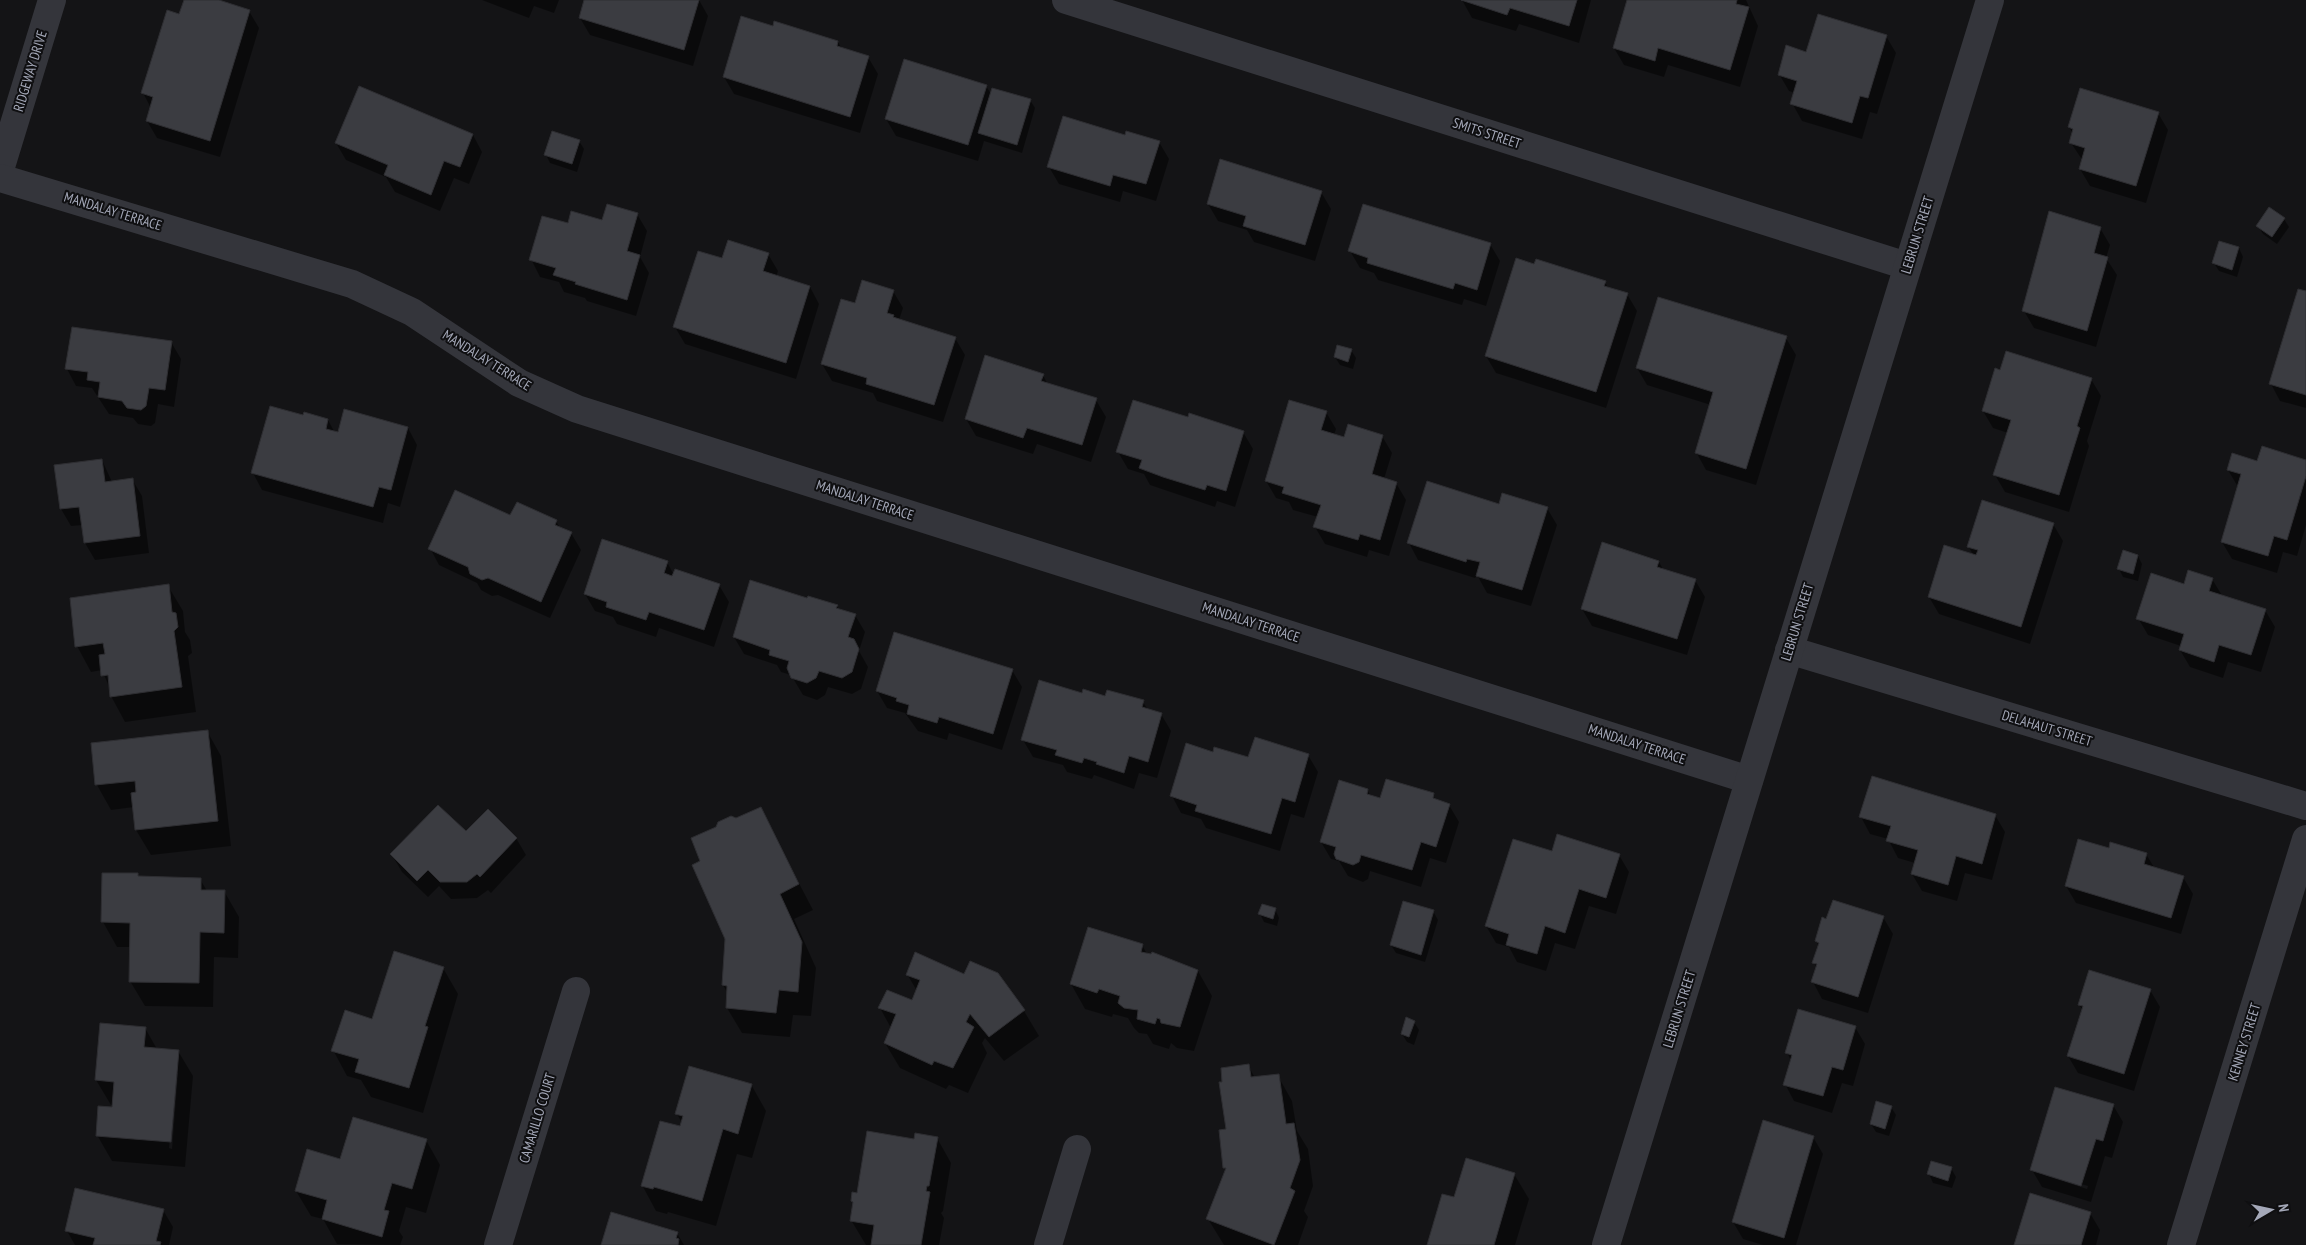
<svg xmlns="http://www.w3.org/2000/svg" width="2306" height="1245" viewBox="0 0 2306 1245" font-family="'PT Sans Narrow',sans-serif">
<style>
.shadow{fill:#0007;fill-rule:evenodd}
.building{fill:#3b3c41;stroke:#2e2e32}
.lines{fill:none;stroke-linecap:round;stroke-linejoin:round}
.minor{stroke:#34353b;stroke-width:28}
.labels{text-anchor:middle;stroke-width:4;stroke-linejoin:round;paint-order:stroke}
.street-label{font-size:14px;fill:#a4a8b8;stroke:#0f0f11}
</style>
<rect width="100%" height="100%" fill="#141416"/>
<g class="shadow">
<polygon points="185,0 215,0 249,11 259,28 220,157 157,138 147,121 151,108 143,93 180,16"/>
<polygon points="482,0 559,0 554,13 534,6 529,18"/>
<polygon points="585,0 699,0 708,16 693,66 590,35 580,18"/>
<polygon points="1462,0 1591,0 1579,43 1519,24 1516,31 1472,18"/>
<polygon points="1628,0 1746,0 1758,26 1740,87 1668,65 1664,77 1624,65 1614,48"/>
<polygon points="774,28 838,42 842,49 868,57 878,74 860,133 734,94 724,77"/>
<polygon points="1886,36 1896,53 1877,114 1870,112 1862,139 1802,121 1792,103 1795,93 1789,91 1779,74 1807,53"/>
<polygon points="986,86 991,94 1030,100 1035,108 1022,153 984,141 978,161 896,136 886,119"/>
<polygon points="2158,113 2168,130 2146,203 2090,186 2080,169 2083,161 2071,143 2073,134 2069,127"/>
<polygon points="473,135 482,152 469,184 454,178 440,211 395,192 386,177 346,160 336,143"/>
<polygon points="1126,137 1159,142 1169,159 1156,201 1123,191 1120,202 1059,184 1049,167"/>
<polygon points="579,141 584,149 577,172 550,163 546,155"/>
<polygon points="1321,192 1331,209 1315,261 1254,242 1247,230 1218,221 1208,204"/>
<polygon points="637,214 647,231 640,257 649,273 636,316 587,301 585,298 564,292 559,282 540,277 531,259 603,222"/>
<polygon points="2284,219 2289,227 2277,244 2263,234 2258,226"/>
<polygon points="2100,228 2110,245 2106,258 2117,275 2096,347 2034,328 2024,311"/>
<polygon points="2220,242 2239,248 2243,257 2237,277 2219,271 2214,263"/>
<polygon points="1490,244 1500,261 1486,306 1464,299 1462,305 1378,280 1374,273 1360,268 1350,251"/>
<polygon points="768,254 778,271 776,277 810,287 819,304 796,379 685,344 675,327 723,260"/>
<polygon points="1535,266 1605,282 1608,288 1627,294 1637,311 1606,408 1496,373 1486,356"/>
<polygon points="893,291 903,308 899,320 955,338 965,355 943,422 877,401 873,393 832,381 822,364 856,304"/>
<polygon points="2306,293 2306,408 2280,401 2271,384"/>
<polygon points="1786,338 1796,355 1756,485 1706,470 1696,452 1711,405 1647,385 1637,368"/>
<polygon points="171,342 181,359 174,407 158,404 155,423 151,426 138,424 133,418 109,414 92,388 76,386 67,369"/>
<polygon points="1351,350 1356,358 1353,369 1340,365 1335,357"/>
<polygon points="1043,375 1048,385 1096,400 1106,417 1091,462 1037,444 1033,454 976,436 966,419"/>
<polygon points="2091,379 2101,396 2087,441 2089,446 2069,512 2005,492 1995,475 2008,433 1993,428 1983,411"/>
<polygon points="1326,412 1336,429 1334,435 1345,438 1382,436 1392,453 1384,479 1396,483 1406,500 1389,556 1369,550 1367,557 1325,544 1315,527 1318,517 1293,510 1289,502 1276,498 1266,481"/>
<polygon points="304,417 328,420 335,433 408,428 417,445 400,507 388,503 383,523 262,490 253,473"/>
<polygon points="1188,418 1243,432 1253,449 1235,507 1217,501 1215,507 1150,485 1144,474 1128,469 1118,452"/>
<polygon points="102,460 112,482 132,479 142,496 149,553 95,560 85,543 83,525 71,526 61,509 56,466"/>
<polygon points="2306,461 2306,525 2297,556 2283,552 2277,573 2232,559 2222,542 2238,487 2228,470 2258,463"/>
<polygon points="1499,505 1547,508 1557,525 1531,606 1487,593 1477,575 1475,578 1418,560 1409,543"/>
<polygon points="511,517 556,521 560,528 571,533 581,550 550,618 498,595 492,596 481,590 477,583 439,565 430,548"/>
<polygon points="2053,524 2063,541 2030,644 1939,614 1929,597 1974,556 1968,546"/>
<polygon points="2138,556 2142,564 2138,581 2123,577 2119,569"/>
<polygon points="667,562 674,575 719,585 729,602 714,647 659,628 656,637 617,624 613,617 595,611 585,594"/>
<polygon points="1659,562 1664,571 1695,580 1705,597 1687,655 1592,626 1582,609"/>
<polygon points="2212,579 2223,597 2265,610 2275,627 2261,672 2228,662 2223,678 2190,667 2180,650 2181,646 2148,635 2138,618 2185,585"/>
<polygon points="168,586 183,611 185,632 190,640 192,653 188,656 196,712 125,722 111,696 110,689 102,670 91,672 77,646"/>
<polygon points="808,600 837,606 839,610 855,615 865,632 859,651 868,667 861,689 852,694 828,687 825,695 817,700 803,695 791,675 781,672 777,665 744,654 734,637"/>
<polygon points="1012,670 1022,687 1002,750 949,733 947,740 918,731 905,713 887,708 877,691"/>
<polygon points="1082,695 1143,702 1148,710 1161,714 1171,731 1157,778 1139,773 1134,789 1094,775 1092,779 1067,772 1063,765 1033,757 1023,740"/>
<polygon points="207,731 221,756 231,846 151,855 136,830 134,807 111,810 97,785 93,744"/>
<polygon points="1308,755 1318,772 1304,818 1291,814 1280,851 1206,828 1201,819 1181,813 1172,796 1249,759"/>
<polygon points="1367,790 1371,796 1381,799 1433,795 1436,801 1449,805 1459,822 1446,863 1430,858 1421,887 1370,871 1368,879 1363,882 1348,876 1339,861 1331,859 1321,842"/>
<polygon points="760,809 813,910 794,919 816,968 811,1016 793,1015 790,1037 742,1033 727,1008 728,994 723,985 726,938 702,861 736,820"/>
<polygon points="1995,815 2005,832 1992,880 1965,873 1957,901 1922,891 1912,874 1915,863 1898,858 1888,839 1870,834 1861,817"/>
<polygon points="466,833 516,838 526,855 491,893 488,890 477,898 451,899 439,886 428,897 402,872 392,855"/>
<polygon points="2109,850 2146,854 2155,869 2183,877 2193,894 2181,934 2076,903 2066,886"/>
<polygon points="1553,853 1619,855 1629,872 1616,914 1589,906 1575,949 1555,943 1546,971 1517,962 1509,947 1496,943 1486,926"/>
<polygon points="139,878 200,879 207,891 224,891 239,917 238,958 214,957 213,1007 145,1006 130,981 131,947 117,947 103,922"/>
<polygon points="1275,909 1279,918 1277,926 1264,922 1260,914"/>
<polygon points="1433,911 1438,920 1425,962 1396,953 1391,945"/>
<polygon points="1883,917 1893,934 1868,1013 1822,999 1813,982 1817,968 1814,962 1819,946 1816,941 1827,921"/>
<polygon points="1142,945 1147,954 1198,971 1212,996 1194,1051 1177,1048 1171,1043 1169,1049 1153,1044 1147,1034 1139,1033 1134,1028 1128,1018 1113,1014 1112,1017 1085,1009 1071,984"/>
<polygon points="443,968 458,994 423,1113 371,1097 361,1080 347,1076 333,1050"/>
<polygon points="907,974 997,974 1024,1011 1039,1036 1004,1061 985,1038 982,1043 987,1053 968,1093 949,1085 946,1089 900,1068 885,1043 891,1028 880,1008 913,1001 917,991"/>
<polygon points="2150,990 2160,1007 2134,1091 2078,1073 2068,1056 2083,1010 2079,1005"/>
<polygon points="1414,1022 1419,1030 1414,1045 1407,1042 1402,1034"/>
<polygon points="1855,1027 1865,1044 1853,1086 1842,1083 1832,1113 1794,1101 1785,1084 1791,1061 1787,1052"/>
<path d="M145 1028 157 1049 178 1051 193 1076 185 1167 112 1161 97 1135 113 1105H111L96 1080ZM176 1073H178L172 1149 169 1148Z"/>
<polygon points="1248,1065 1255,1078 1278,1076 1292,1101 1297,1131 1308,1149 1313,1186 1304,1211 1308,1217 1298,1245 1224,1245 1208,1219 1226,1171 1225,1167"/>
<polygon points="690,1068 752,1086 766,1111 752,1158 737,1154 716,1226 668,1212 667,1214 656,1211 642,1185 681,1128 682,1123 677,1114"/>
<path d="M2113 1105 2123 1122 2112 1158 2105 1156 2091 1202 2042 1187 2032 1170ZM2044 1173 2088 1186 2087 1189 2044 1175Z"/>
<polygon points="1891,1107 1896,1115 1889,1136 1876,1132 1871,1124"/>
<polygon points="1813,1137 1823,1154 1796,1245 1763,1245 1743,1239 1733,1222"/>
<polygon points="937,1138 951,1163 943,1211 941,1213 944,1218 939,1245 866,1245 851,1220 854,1204 852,1201 915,1140"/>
<polygon points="426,1140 440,1165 426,1213 406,1207 399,1231 403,1237 400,1245 337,1244 323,1219 311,1216 296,1191 341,1160"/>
<polygon points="1951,1168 1956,1177 1952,1188 1933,1183 1929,1174"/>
<polygon points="1514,1174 1529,1199 1515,1245 1428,1245 1454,1199"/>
<polygon points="163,1210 173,1227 169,1245 75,1245 67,1231"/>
<polygon points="2090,1213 2100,1230 2096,1245 2016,1245"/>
<polygon points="677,1233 684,1245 602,1245"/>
</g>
<g class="building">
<polygon points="184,0 219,0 250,10 210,141 146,121 153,97 141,93 167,10 179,14"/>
<polygon points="584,0 699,0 684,50 579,18"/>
<polygon points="1461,0 1577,0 1569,26 1510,8 1507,15"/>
<polygon points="1627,0 1737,0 1736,4 1749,7 1730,70 1658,48 1655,61 1613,48"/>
<polygon points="1818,14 1887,35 1868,98 1860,96 1852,123 1790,104 1797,81 1778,75 1786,45 1806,52"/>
<polygon points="741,16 773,26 774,21 838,41 837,46 869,56 850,117 723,77"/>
<polygon points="904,59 987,85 968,145 885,119"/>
<polygon points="359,86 473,134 460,167 444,161 431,195 384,175 388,165 335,143"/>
<polygon points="992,88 1031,99 1017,145 978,133"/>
<polygon points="2080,88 2159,112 2136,186 2079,169 2085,148 2069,143 2073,129 2068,127"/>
<polygon points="1063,116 1125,135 1126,131 1160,141 1146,184 1113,175 1110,186 1047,167"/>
<polygon points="552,131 580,140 572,164 544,155"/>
<polygon points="1220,159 1322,191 1305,245 1243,226 1246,216 1207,204"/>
<polygon points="607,204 638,213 627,251 640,255 627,300 575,284 576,282 553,275 556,268 529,260 542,216 568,223 571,211 602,220"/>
<polygon points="1363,204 1491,243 1477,290 1455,283 1453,289 1367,263 1368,258 1348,251"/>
<polygon points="2269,207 2285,218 2272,237 2256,226"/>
<polygon points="2049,211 2101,227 2094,253 2108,257 2087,331 2022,311"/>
<polygon points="728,240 769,253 763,271 810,286 786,363 673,327 698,251 722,258"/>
<polygon points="2219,241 2239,247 2232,270 2212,263"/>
<polygon points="1516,258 1534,264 1536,259 1606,281 1604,286 1628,293 1596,392 1485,356"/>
<polygon points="862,280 894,290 887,313 894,315 893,317 956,337 934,405 866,384 867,378 821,364 841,299 855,303"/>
<polygon points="2298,289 2306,291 2306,395 2269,384"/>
<polygon points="1658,297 1787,336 1746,469 1695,453 1713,392 1636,368"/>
<polygon points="72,327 172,341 165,390 149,388 146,406 141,410 127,408 122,401 98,397 100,382 87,380 88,372 65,369"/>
<polygon points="1337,345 1352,349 1348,362 1334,357"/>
<polygon points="2006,351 2092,378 2077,426 2080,428 2059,495 1993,475 2011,420 1982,411 1995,368 2000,370"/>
<polygon points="985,355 1044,374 1041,381 1097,398 1082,445 1027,428 1023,438 965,419"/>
<polygon points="1133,400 1188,417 1189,413 1244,431 1226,491 1207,485 1205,490 1163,477 1139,468 1142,460 1116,452"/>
<polygon points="1289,400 1327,411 1321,430 1344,437 1348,424 1383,435 1372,474 1397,482 1380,540 1360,534 1358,540 1313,527 1321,505 1282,493 1284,487 1265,481"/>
<polygon points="270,406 303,415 304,412 328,419 326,429 338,432 344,409 408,427 391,490 379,487 373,507 251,473"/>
<polygon points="2262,446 2306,460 2306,476 2287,540 2274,536 2268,556 2221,542 2241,474 2227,470 2232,453 2257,461"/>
<polygon points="102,459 105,482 133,478 140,536 84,543 79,507 60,509 54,465"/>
<polygon points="1427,481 1499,504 1502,493 1548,507 1522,590 1476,576 1480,562 1467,559 1466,562 1407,543"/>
<polygon points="455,490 510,515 517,502 557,520 555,525 572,532 541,602 488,578 482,580 470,574 468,567 428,549"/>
<polygon points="1982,500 2054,523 2021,627 1928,597 1944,545 1976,555 1978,550 1967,547"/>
<polygon points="602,539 668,561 664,573 672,576 675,569 720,584 704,630 649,612 646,620 606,607 607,602 584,594"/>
<polygon points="1602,542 1659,561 1657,567 1696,579 1677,639 1581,609"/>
<polygon points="2123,550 2138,555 2133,574 2117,569"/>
<polygon points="2188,570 2213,578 2209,591 2266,609 2251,655 2219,645 2214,662 2179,650 2184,634 2136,619 2151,573 2184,584"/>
<polygon points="750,580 807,598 808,596 838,605 836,608 856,614 848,637 854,639 859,649 852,672 842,678 819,671 816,678 807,683 791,678 787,668 789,661 769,655 770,650 733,637"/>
<polygon points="169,584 172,612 176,613 178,627 174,631 182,687 110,697 108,675 101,676 99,655 105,654 103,643 75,647 70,598"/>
<polygon points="894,632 1013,669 993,734 939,717 937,723 907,714 909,705 896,701 897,698 876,691"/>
<polygon points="1039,680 1082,693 1083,689 1105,696 1107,690 1144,700 1142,707 1162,713 1148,762 1129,756 1124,773 1096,764 1097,762 1084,758 1082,763 1055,755 1057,750 1021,740"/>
<polygon points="208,730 218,821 135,830 131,793 136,792 135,781 95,785 91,743"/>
<polygon points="1255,737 1309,754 1295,802 1282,798 1271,834 1195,811 1197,805 1170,796 1186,743 1213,752 1214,747 1248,757"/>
<polygon points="1872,776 1996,814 1982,864 1956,856 1948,885 1911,874 1918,850 1886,841 1891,826 1859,817"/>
<polygon points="1386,779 1434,793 1433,798 1450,804 1436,847 1421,842 1412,870 1361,855 1359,862 1353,865 1336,859 1334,854 1336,847 1320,842 1339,780 1368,789 1367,794 1380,798"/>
<polygon points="438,805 466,831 488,809 517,838 480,877 477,874 467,882 440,882 428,870 417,881 390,854"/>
<polygon points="761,807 799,884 780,894 802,942 798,992 779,990 776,1013 726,1008 727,986 722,985 725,939 692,865 700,861 691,838 716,827 718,822 731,816 736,818"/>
<polygon points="1557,834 1620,854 1606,898 1579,889 1565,933 1545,926 1537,954 1506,945 1509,934 1485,926 1513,839 1552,851"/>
<polygon points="2078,839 2109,848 2110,842 2147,853 2144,864 2184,876 2171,918 2065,886"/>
<polygon points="102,873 138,873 138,876 201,878 201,890 225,890 224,933 200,932 199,983 129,982 130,923 101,922"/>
<polygon points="1833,900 1884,916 1858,997 1811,982 1817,964 1812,963 1819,943 1815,941 1822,917 1826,919"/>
<polygon points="1403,901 1434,910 1421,955 1390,945"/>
<polygon points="1262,904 1276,908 1273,919 1258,914"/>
<polygon points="1088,927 1143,944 1141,952 1151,954 1152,952 1198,970 1180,1027 1161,1023 1160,1019 1157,1018 1155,1024 1137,1019 1138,1010 1124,1008 1118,1003 1120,996 1099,989 1097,993 1070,984"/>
<polygon points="394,951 444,967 425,1026 428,1027 409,1088 355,1072 359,1059 331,1051 345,1010 372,1019"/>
<polygon points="915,952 964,974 970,961 998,973 1025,1010 989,1037 970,1014 966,1022 974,1027 953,1068 934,1061 932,1065 884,1043 896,1014 878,1008 887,990 912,1000 920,980 906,975"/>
<polygon points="2089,970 2151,989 2124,1074 2067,1056 2083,1006 2078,1005"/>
<polygon points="1798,1009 1856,1026 1843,1070 1832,1067 1823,1096 1783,1085 1792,1055 1785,1053"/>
<polygon points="1406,1017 1415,1021 1409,1037 1401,1034"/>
<polygon points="100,1023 146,1027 144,1047 179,1050 171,1142 96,1136 98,1106 112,1107 114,1082 95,1080"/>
<polygon points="1249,1064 1251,1077 1279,1074 1286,1124 1294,1123 1300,1160 1290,1188 1295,1191 1274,1245 1206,1219 1226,1168 1223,1168 1219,1130 1226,1129 1219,1082 1222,1082 1221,1068"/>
<polygon points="689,1066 752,1084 738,1134 723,1129 702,1201 654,1187 653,1189 641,1186 660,1121 680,1126 683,1116 675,1114"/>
<polygon points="2055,1087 2114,1104 2103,1141 2096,1139 2081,1186 2030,1170"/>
<polygon points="1876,1101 1892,1106 1885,1129 1870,1124"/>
<polygon points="353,1117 427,1139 412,1189 392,1183 384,1210 389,1211 382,1237 322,1219 327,1200 295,1191 307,1149 340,1159"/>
<polygon points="1763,1120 1814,1136 1784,1238 1732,1222"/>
<polygon points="867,1131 914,1139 915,1133 938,1137 929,1186 927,1186 926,1191 930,1192 921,1245 871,1245 874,1225 850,1221 853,1202 851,1201 852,1192 857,1193"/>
<polygon points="1466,1158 1515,1173 1494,1245 1427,1245 1442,1194 1454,1197"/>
<polygon points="1931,1161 1952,1167 1948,1181 1927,1174"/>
<polygon points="75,1188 164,1209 156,1241 161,1242 160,1245 93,1245 95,1238 65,1231"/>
<polygon points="2030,1193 2091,1212 2081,1245 2014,1245"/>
<polygon points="611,1212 678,1232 676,1238 679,1239 678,1245 601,1245"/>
</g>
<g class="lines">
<g class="minor">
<polyline points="1066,0 1907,266"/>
<polyline points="0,170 52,0"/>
<polyline points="0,178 352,284 412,312 519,383 577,409 1749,780"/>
<polyline points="1789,650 2306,806"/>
<polyline points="498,1245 576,991"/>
<polyline points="1048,1245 1077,1149"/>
<polyline points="1606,1245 1990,0"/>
<polyline points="2181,1245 2306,839"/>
</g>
</g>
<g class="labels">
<g class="street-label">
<text transform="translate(30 71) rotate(-73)" y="5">RIDGEWAY DRIVE</text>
<text transform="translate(1487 133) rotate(18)" y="5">SMITS STREET</text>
<text transform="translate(113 211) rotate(17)" y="5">MANDALAY TERRACE</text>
<text transform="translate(1917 235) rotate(-73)" y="5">LEBRUN STREET</text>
<text transform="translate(487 360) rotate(32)" y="5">MANDALAY TERRACE</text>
<text transform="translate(865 500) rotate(18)" y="5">MANDALAY TERRACE</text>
<text transform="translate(1251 622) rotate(18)" y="5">MANDALAY TERRACE</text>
<text transform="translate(1797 622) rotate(-73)" y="5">LEBRUN STREET</text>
<text transform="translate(2047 728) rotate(17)" y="5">DELAHAUT STREET</text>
<text transform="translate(1637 744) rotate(18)" y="5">MANDALAY TERRACE</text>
<text transform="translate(1679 1009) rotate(-73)" y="5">LEBRUN STREET</text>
<text transform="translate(2244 1042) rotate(-73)" y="5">KENNEY STREET</text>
<text transform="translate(537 1118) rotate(-73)" y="5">CAMARILLO COURT</text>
</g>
</g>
<g transform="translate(2271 1210) rotate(81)" stroke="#0f0f11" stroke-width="4" paint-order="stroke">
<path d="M0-4L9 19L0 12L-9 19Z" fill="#a4a8b8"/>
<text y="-8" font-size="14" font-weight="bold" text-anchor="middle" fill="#a4a8b8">N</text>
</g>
</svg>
